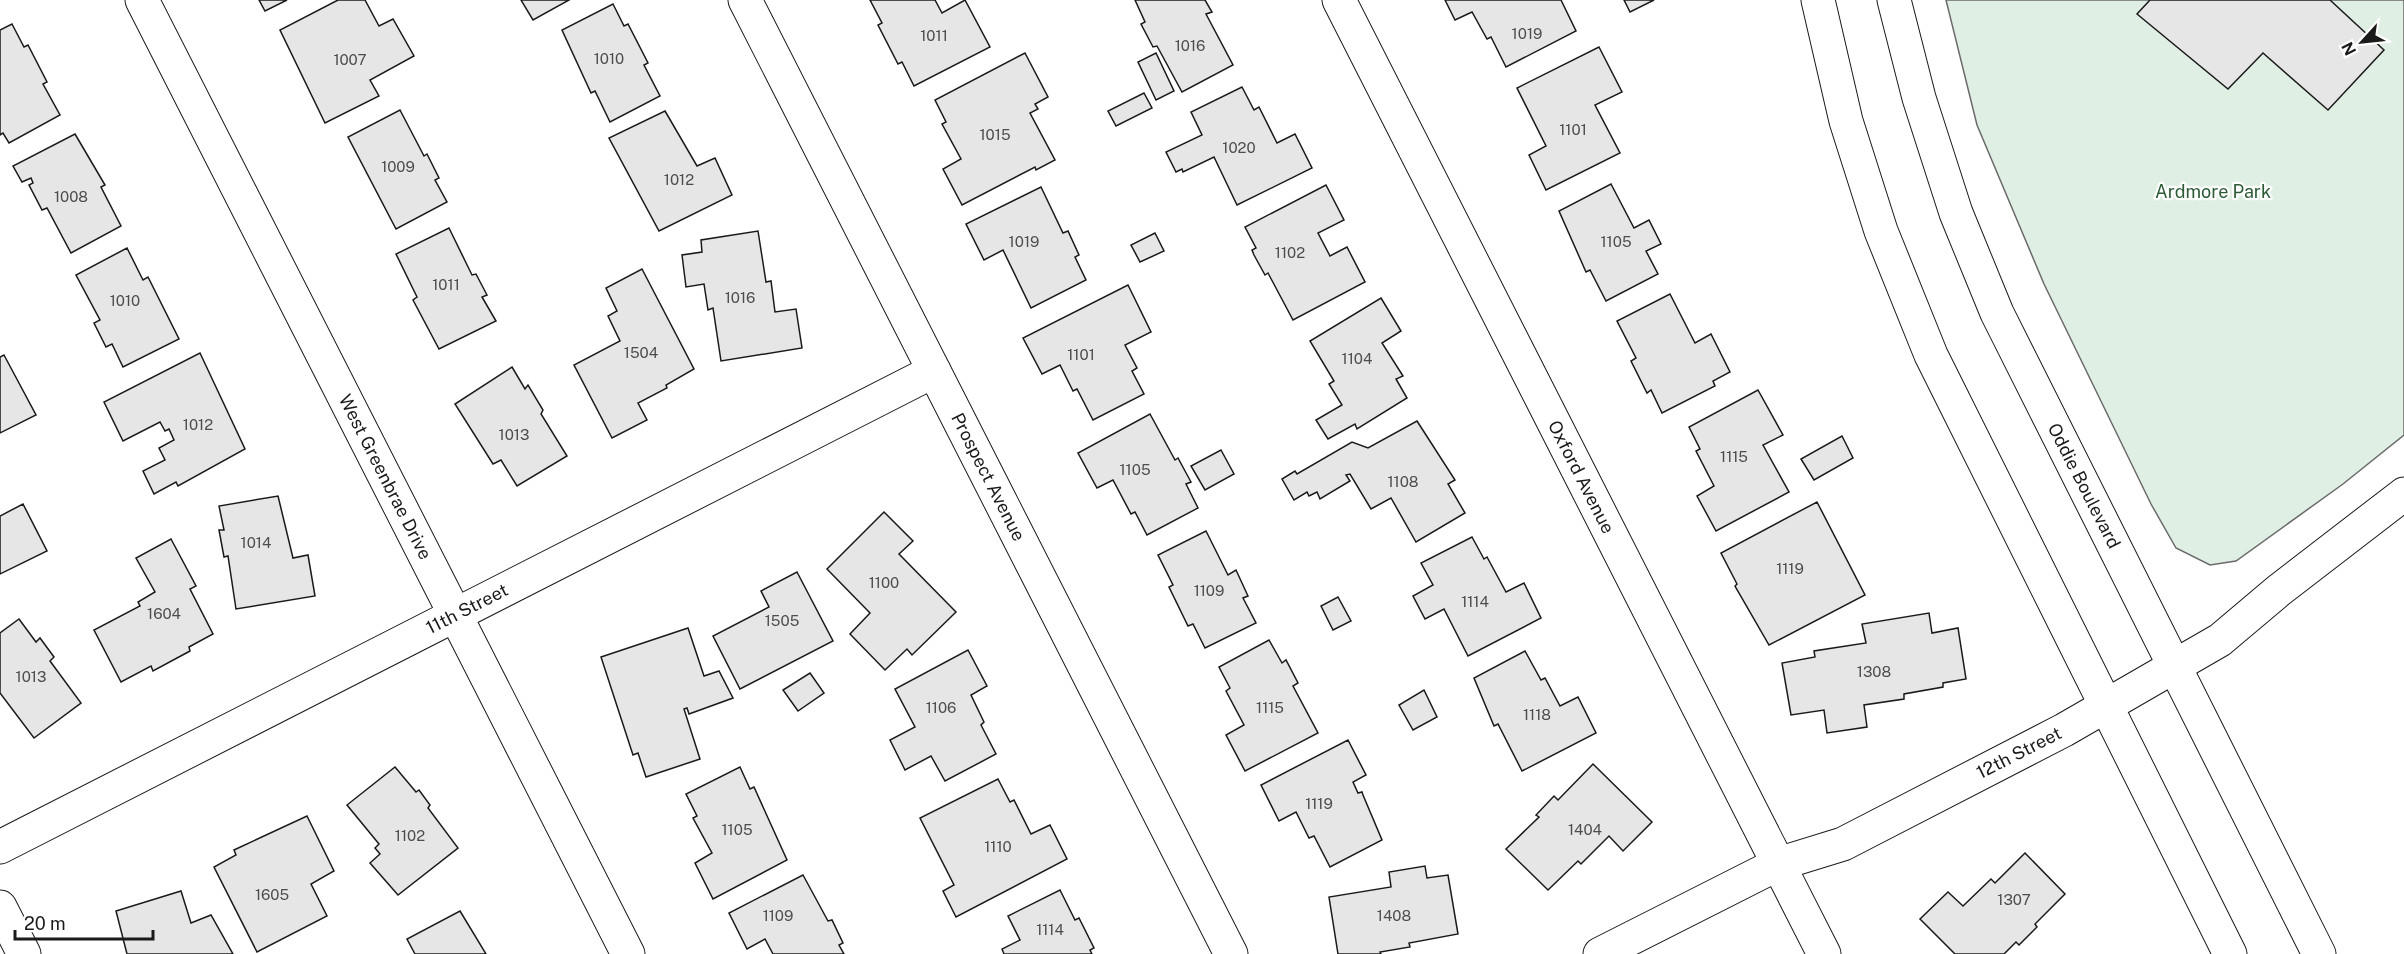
<svg xmlns="http://www.w3.org/2000/svg" width="2404" height="954" viewBox="0 0 2404 954" font-family="'Public Sans',sans-serif">
<style>
.green{fill:#e0efe3;stroke:#6a6a6a;stroke-width:1.5}
.building{fill:#e6e6e6;stroke:#1a1a1a;stroke-width:1.5}
.lines{fill:none;stroke-linecap:round;stroke-linejoin:round}
.street-casing{stroke:#1a1a1a;stroke-width:35}
.secondary-casing{stroke:#1a1a1a;stroke-width:35}
.street{stroke:#fff;stroke-width:33}
.secondary{stroke:#fff;stroke-width:33}
.labels{text-anchor:middle;stroke-width:4.5;stroke-linejoin:round;paint-order:stroke}
.number-label{font-size:15px;fill:#4d4d4d}
.park-label{font-size:18px;fill:#2b5a34;stroke:#fff}
.street-label{font-size:18px;fill:#1a1a1a;stroke:#fff}
</style>
<rect width="100%" height="100%" fill="#fff"/>
<polygon class="green" points="1946,0 2404,0 2404,435 2343,484 2236,561 2210,565 2176,548 2151,504 2044,284 1977,125"/>
<g class="building">
<polygon points="259,0 287,0 265,11"/>
<polygon points="338,0 365,0 379,26 393,19 414,56 370,80 379,96 325,123 280,30"/>
<polygon points="521,0 569,0 533,20"/>
<polygon points="870,0 935,0 942,13 965,0 990,47 914,86 902,62 898,64 878,25 882,23"/>
<polygon points="1135,0 1205,0 1212,12 1206,14 1233,65 1182,92 1157,46 1153,47 1141,24 1145,22"/>
<polygon points="1445,0 1561,0 1576,31 1506,67 1491,37 1487,39 1472,12 1455,20"/>
<polygon points="1624,0 1654,0 1630,12"/>
<polygon points="2150,0 2330,0 2384,50 2328,110 2263,53 2228,89 2137,14"/>
<polygon points="613,4 624,26 628,24 648,63 644,65 660,96 610,122 595,91 591,93 562,30"/>
<polygon points="12,24 24,47 28,45 47,82 43,84 60,115 9,143 3,133 0,135 0,30"/>
<polygon points="1599,47 1622,92 1595,105 1620,153 1546,190 1529,155 1546,146 1517,88"/>
<polygon points="1025,53 1048,97 1035,104 1038,109 1030,113 1055,160 1036,170 1035,167 962,205 943,169 961,159 942,124 946,122 935,100"/>
<polygon points="1156,53 1174,91 1156,100 1138,62"/>
<polygon points="1242,87 1254,110 1259,107 1277,143 1295,134 1312,168 1237,205 1214,157 1183,172 1182,169 1176,172 1166,152 1202,135 1191,112"/>
<polygon points="1144,93 1152,108 1116,126 1108,111"/>
<polygon points="400,110 424,156 427,154 439,178 435,180 447,202 396,229 348,137"/>
<polygon points="665,111 697,166 715,158 732,195 659,231 609,138"/>
<polygon points="75,134 105,185 101,187 121,226 71,253 47,208 42,210 29,185 33,183 31,178 22,182 13,166"/>
<polygon points="1611,184 1634,228 1649,220 1661,244 1646,251 1658,274 1606,301 1590,270 1586,272 1559,211"/>
<polygon points="1326,185 1344,220 1318,233 1330,256 1347,247 1365,282 1293,320 1268,273 1265,275 1254,255 1252,250 1256,248 1245,227"/>
<polygon points="1041,187 1063,233 1068,231 1079,255 1075,257 1086,280 1031,308 1003,250 984,260 966,224"/>
<polygon points="449,228 472,275 476,274 487,295 482,297 496,321 439,349 413,300 417,297 396,254"/>
<polygon points="758,231 766,282 771,281 775,312 796,309 802,348 721,361 713,308 708,310 704,284 686,287 682,255 702,252 701,240"/>
<polygon points="1155,233 1164,251 1140,262 1131,245"/>
<polygon points="127,248 143,280 148,277 179,339 123,367 112,344 106,347 94,323 100,320 76,275"/>
<polygon points="642,269 694,369 666,385 667,388 638,403 647,420 612,438 574,365 620,341 608,316 617,311 606,288"/>
<polygon points="1128,285 1151,332 1125,345 1137,368 1132,371 1144,394 1093,420 1077,389 1073,391 1060,365 1042,374 1023,338"/>
<polygon points="1670,294 1695,343 1711,334 1730,372 1713,381 1715,386 1662,413 1651,390 1647,393 1631,361 1636,358 1617,321"/>
<polygon points="1381,298 1401,331 1382,343 1403,376 1396,379 1407,398 1357,429 1355,424 1328,439 1316,420 1342,405 1329,384 1334,381 1310,341"/>
<polygon points="200,353 245,449 178,486 176,482 154,494 143,471 165,460 159,448 174,440 169,429 165,431 160,422 123,441 104,402"/>
<polygon points="4,355 36,415 0,433 0,357"/>
<polygon points="512,367 525,389 528,385 543,410 541,414 567,456 517,486 501,460 493,464 455,404"/>
<polygon points="1758,390 1783,435 1763,445 1789,492 1716,531 1697,496 1714,486 1696,451 1700,449 1689,427"/>
<polygon points="1150,414 1175,460 1178,458 1191,482 1186,484 1198,508 1147,535 1135,512 1131,514 1113,480 1097,488 1078,453"/>
<polygon points="1417,421 1455,480 1448,484 1465,513 1416,542 1391,498 1371,509 1350,474 1346,475 1350,481 1320,499 1317,492 1309,496 1307,492 1294,500 1282,479 1295,471 1297,474 1352,442 1368,448"/>
<polygon points="1842,436 1853,458 1814,480 1801,459"/>
<polygon points="1221,450 1234,474 1205,490 1191,466"/>
<polygon points="278,496 293,558 308,555 315,596 236,609 228,556 224,557 219,530 224,530 219,506"/>
<polygon points="1817,502 1865,595 1769,645 1735,586 1737,584 1721,553"/>
<polygon points="23,504 47,551 0,574 0,516"/>
<polygon points="884,512 913,541 899,554 956,612 912,655 907,649 885,670 850,634 870,613 827,569"/>
<polygon points="1206,531 1228,575 1236,570 1248,596 1243,598 1256,623 1205,648 1193,624 1188,626 1169,587 1173,585 1158,555"/>
<polygon points="1472,537 1484,559 1487,557 1506,592 1524,583 1541,618 1468,656 1444,609 1425,619 1413,596 1433,585 1421,563"/>
<polygon points="171,539 196,586 190,589 213,634 189,647 190,651 153,671 151,666 121,682 94,630 140,606 138,602 155,592 136,558"/>
<polygon points="797,572 833,641 740,689 713,636 769,607 761,591"/>
<polygon points="1338,597 1351,621 1333,630 1321,606"/>
<polygon points="1929,613 1932,633 1958,628 1966,679 1943,683 1943,687 1904,694 1904,699 1864,705 1867,727 1827,733 1824,710 1791,715 1782,663 1815,657 1814,651 1866,643 1862,624"/>
<polygon points="19,619 36,642 40,638 54,657 50,661 81,703 34,738 0,693 0,633"/>
<polygon points="688,628 704,676 719,671 733,698 689,714 687,708 684,709 700,759 646,777 638,753 633,755 601,657"/>
<polygon points="1269,640 1282,663 1286,660 1298,683 1293,686 1318,733 1245,771 1226,735 1244,725 1226,691 1230,688 1219,667"/>
<polygon points="968,650 987,686 971,695 984,722 981,725 996,754 945,781 931,756 905,770 890,740 915,727 895,689"/>
<polygon points="1525,651 1541,680 1545,678 1560,706 1578,697 1596,733 1522,771 1498,724 1494,726 1474,678"/>
<polygon points="810,673 824,693 798,711 783,690"/>
<polygon points="1424,690 1437,717 1413,730 1399,705"/>
<polygon points="1348,740 1366,775 1353,782 1358,793 1362,792 1363,795 1382,840 1330,867 1314,836 1309,838 1296,812 1279,821 1261,785"/>
<polygon points="1593,764 1652,822 1623,851 1609,836 1581,864 1578,861 1548,890 1506,849 1539,817 1536,815 1554,796 1558,800"/>
<polygon points="395,767 416,792 419,790 430,805 428,808 458,848 398,895 370,863 380,854 375,848 379,844 347,805"/>
<polygon points="740,767 750,789 754,787 787,860 713,899 695,863 712,853 693,818 697,816 686,794"/>
<polygon points="998,779 1010,802 1014,800 1031,834 1050,825 1067,859 956,917 943,891 954,885 920,818"/>
<polygon points="307,816 334,871 311,884 327,916 257,952 214,867 236,855 234,850"/>
<polygon points="2025,853 2065,894 2035,924 2037,927 2019,945 2016,942 2004,954 1955,954 1920,919 1948,892 1963,906 1991,879 1995,883"/>
<polygon points="1425,866 1427,878 1448,875 1458,934 1409,943 1410,947 1380,952 1381,954 1338,954 1329,897 1391,887 1389,872"/>
<polygon points="803,875 828,921 832,920 843,943 839,945 844,954 773,954 765,939 747,949 729,913"/>
<polygon points="1060,890 1075,920 1079,918 1094,948 1090,950 1092,954 1004,954 1002,949 1020,940 1008,916"/>
<polygon points="181,891 191,923 211,915 233,954 127,954 116,911"/>
<polygon points="460,911 486,954 415,954 407,939"/>
</g>
<g class="lines">
<defs>
<g id="street">
<polyline points="745,0 1231,954"/>
<polyline points="1339,0 1824,954"/>
<polyline points="0,847 934,371"/>
<polyline points="0,907 24,954"/>
<polyline points="1600,954 1778,864 1843,844 2064,730 2220,640 2278,591 2404,494"/>
</g>
<g id="secondary">
<polyline points="142,0 628,954"/>
<polyline points="1818,0 1846,121 1881,231 1931,355 2230,954"/>
<polyline points="1894,0 1919,98 1956,213 1997,313 2319,954"/>
</g>
</defs>
<use href="#street" class="street-casing"/>
<use href="#secondary" class="secondary-casing"/>
<use href="#street" class="street"/>
<use href="#secondary" class="secondary"/>
</g>
<g class="labels">
<g class="number-label">
<text x="1527" y="39">1019</text>
<text x="934" y="41">1011</text>
<text x="1190" y="51">1016</text>
<text x="609" y="64">1010</text>
<text x="350" y="65">1007</text>
<text x="1573" y="135">1101</text>
<text x="995" y="140">1015</text>
<text x="1239" y="153">1020</text>
<text x="398" y="172">1009</text>
<text x="679" y="185">1012</text>
<text x="71" y="202">1008</text>
<text x="1024" y="247">1019</text>
<text x="1616" y="247">1105</text>
<text x="1290" y="258">1102</text>
<text x="446" y="290">1011</text>
<text x="740" y="303">1016</text>
<text x="125" y="306">1010</text>
<text x="641" y="358">1504</text>
<text x="1081" y="360">1101</text>
<text x="1357" y="364">1104</text>
<text x="198" y="430">1012</text>
<text x="514" y="440">1013</text>
<text x="1734" y="462">1115</text>
<text x="1135" y="475">1105</text>
<text x="1403" y="487">1108</text>
<text x="256" y="548">1014</text>
<text x="1790" y="574">1119</text>
<text x="884" y="588">1100</text>
<text x="1209" y="596">1109</text>
<text x="1475" y="607">1114</text>
<text x="164" y="619">1604</text>
<text x="782" y="626">1505</text>
<text x="1874" y="677">1308</text>
<text x="31" y="682">1013</text>
<text x="941" y="713">1106</text>
<text x="1270" y="713">1115</text>
<text x="1537" y="720">1118</text>
<text x="1319" y="809">1119</text>
<text x="737" y="835">1105</text>
<text x="1585" y="835">1404</text>
<text x="410" y="841">1102</text>
<text x="998" y="852">1110</text>
<text x="272" y="900">1605</text>
<text x="2014" y="905">1307</text>
<text x="778" y="921">1109</text>
<text x="1394" y="921">1408</text>
<text x="1050" y="935">1114</text>
</g>
<g class="park-label">
<text x="2213" y="198">Ardmore Park</text>
</g>
<g class="street-label">
<text transform="translate(385 477) rotate(63)" y="6">West Greenbrae Drive</text>
<text transform="translate(988 477) rotate(63)" y="6">Prospect Avenue</text>
<text transform="translate(1581 477) rotate(63)" y="6">Oxford Avenue</text>
<text transform="translate(2084 486) rotate(63)" y="6">Oddie Boulevard</text>
<text transform="translate(467 609) rotate(-27)" y="6">11th Street</text>
<text transform="translate(2019 753) rotate(-27)" y="6">12th Street</text>
</g>
</g>
<g transform="translate(2362 42) rotate(243)" stroke="#ffffff" stroke-width="4.5" paint-order="stroke">
<path d="M0-4.5L10 22L0 15L-10 22Z" fill="#1a1a1a"/>
<text y="-9" font-size="16" font-weight="bold" text-anchor="middle" fill="#1a1a1a">N</text>
</g>
<path d="M15 930v9h138v-9" fill="none" stroke="#1a1a1a" stroke-width="3"/>
<text x="24" y="930" font-size="18" fill="#1a1a1a" stroke="#ffffff" stroke-width="4.5" paint-order="stroke">20 m</text>
</svg>
